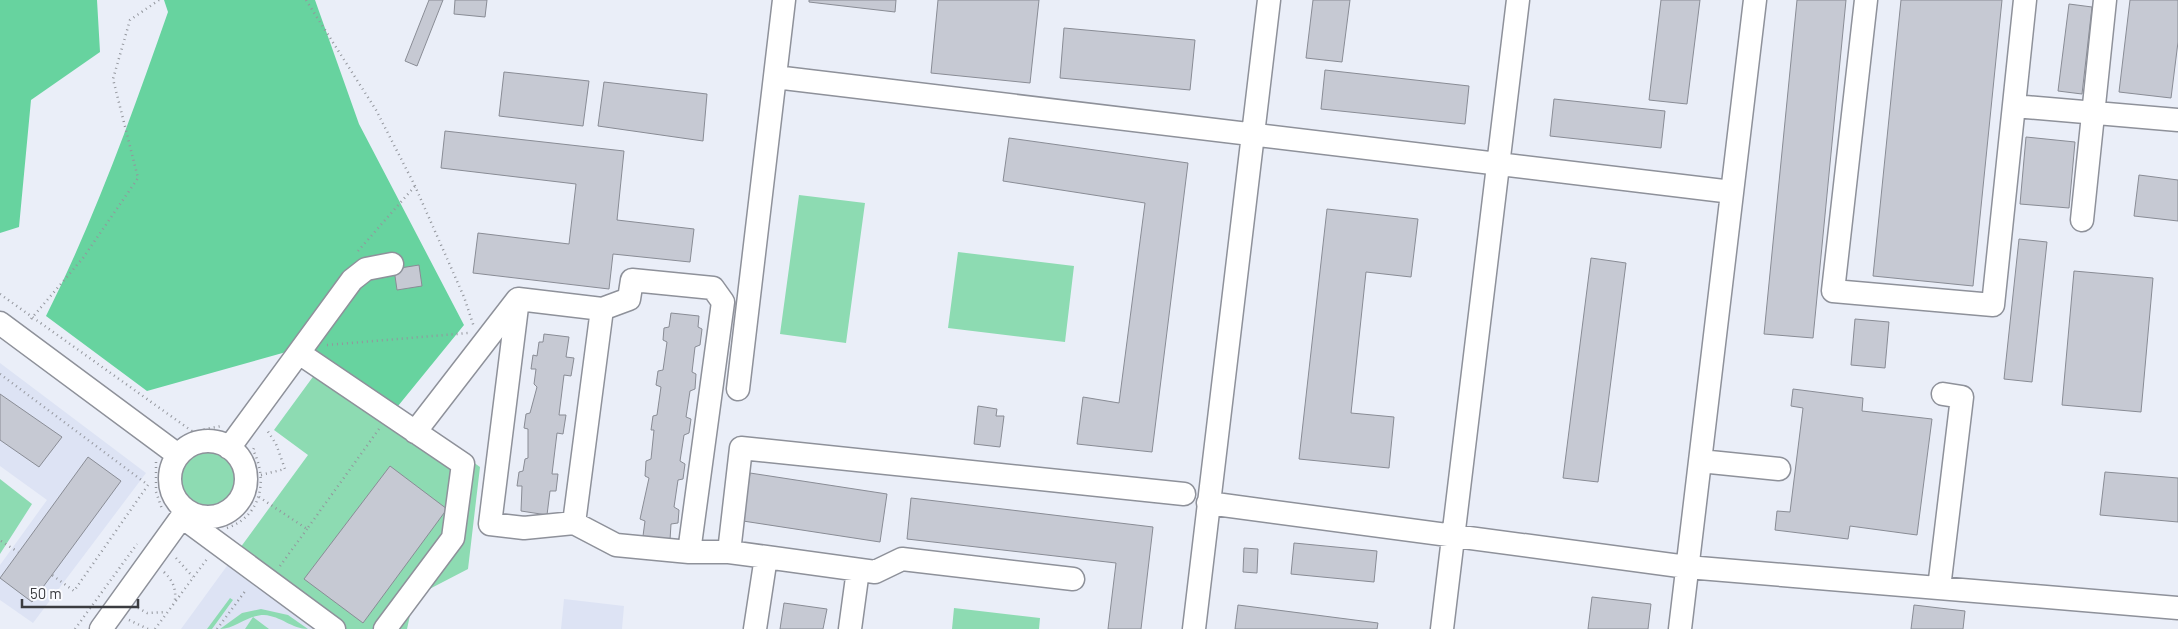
<svg xmlns="http://www.w3.org/2000/svg" width="2178" height="629" viewBox="0 0 2178 629" font-family="Barlow,sans-serif">
  <style>
    .built { fill: #dde3f4 }
    .green { fill: #8ddbb2 }
    .forest { fill: #67d39f }
    .building { fill: #c6c9d3; stroke: #898c95 }
    .lines { fill: none; stroke-linecap: round; stroke-linejoin: round }
    .minor-casing { stroke: #8e919a; stroke-width: 25 }
    .path { stroke: #93969d; stroke-width: 2.5; stroke-dasharray: 1 4; stroke-linecap: butt }
    .minor { stroke: #fff; stroke-width: 22 }
  </style>
  <rect width="100%" height="100%" fill="#eaeef8"/>
  <!-- built -->
  <path class="built" d="M0,363L146,473L33,623L0,600V565L47,500L0,466Z
    M232,559L322,629H181Z
    M564,599L624,606L622,629H561Z"/>
  <!-- green -->
  <path class="green" d="M799,195L865,203L846,343L780,334Z
    M958,252L1074,266L1065,342L948,328Z
    M315,374L426,429L480,467L468,569L414,597L407,629H322L232,559L308,455L274,430Z
    M179 480a28 28 0 1 1 56 0a28 28 0 1 1-56 0Z
    M0,479L32,504L0,554Z
    M230,598L233,600L212,629H207Z
    M954,608L1040,618L1039,629H952Z
    M261,609L288,615L308,629C292,629 281,616 264,615C247,615 235,629 220,629L242,613Z
    M253,617L269,629H245Z"/>
  <!-- forest -->
  <path class="forest" d="M0,0H97L100,52L31,100L19,227L0,233Z
    M164,0H315L359,124L464,325L398,406L304,347L147,391L46,316C95,218 132,115 168,12Z"/>
  <!-- building -->
  <path class="building" d="M429,0H443L417,66L405,61Z
    M455,0H487L485,17L454,14Z
    M809,0H896L895,12L809,2Z
    M938,0H1039L1030,83L931,73Z
    M1313,0H1350L1342,62L1306,58Z
    M1661,0H1700L1687,104L1649,100Z
    M1797,0H1846L1813,338L1764,334Z
    M1901,0H2002L1973,286L1873,276Z
    M2130,0H2178V42L2171,98L2119,92Z
    M2069,4L2092,7L2082,94L2058,91Z
    M1064,28L1195,40L1190,90L1060,78Z
    M1325,70L1469,86L1465,124L1321,109Z
    M504,72L589,81L583,126L499,116Z
    M604,82L707,94L703,141L598,126Z
    M1554,99L1665,111L1661,148L1550,136Z
    M445,131L624,151L617,220L694,229L690,262L613,254L609,289L473,273L478,233L569,244L576,184L441,168Z
    M2026,137L2075,142L2069,208L2020,204Z
    M1009,138L1188,163L1152,452L1077,444L1083,397L1119,403L1145,203L1003,181Z
    M2139,175L2178,180V221L2134,216Z
    M1327,209L1418,219L1411,277L1366,272L1351,413L1394,417L1389,468L1299,459Z
    M2019,239L2047,242L2032,382L2004,379Z
    M1591,258L1626,263L1598,482L1563,478Z
    M419,265L422,286L397,290L394,269Z
    M2074,271L2153,278L2141,412L2062,405Z
    M671,313L699,316L698,327L702,329L700,345L695,347L692,372L696,374L695,389L690,391L686,417L691,419L689,433L684,435L680,461L685,464L683,479L678,480L674,507L679,510L678,523L671,524L670,540L643,536L645,521L640,519L649,478L645,476L646,461L651,459L654,430H651L653,416L657,415L661,387L656,385L658,371L663,370L667,342L663,340L664,328L669,327Z
    M1855,319L1889,322L1885,368L1851,365Z
    M544,334L569,337L566,357L574,358L571,376L564,375L559,415H566L563,434L557,433L552,474H558L556,491H550L547,515L521,511L522,486H517L519,472L523,471L525,459L528,458V429L524,428L526,414L530,413L537,387L534,384L536,369H531L533,355L537,356L539,342H543Z
    M1793,389L1863,398L1862,411L1932,419L1917,535L1850,526L1848,539L1775,530L1777,511L1790,512L1803,408L1791,406Z
    M0,394L62,437L39,467L0,440Z
    M978,406L997,409L996,416H1004L1000,447L974,444Z
    M88,457L121,481L32,602L0,578Z
    M390,466L447,509L363,623L304,579Z
    M2105,472L2178,478V522L2100,515Z
    M750,473L887,494L880,542L743,521Z
    M911,498L1153,527L1141,629H1108L1116,563L907,539Z
    M1294,543L1377,551L1374,582L1291,574Z
    M1244,548L1258,549L1257,573L1243,572Z
    M1592,597L1651,604L1648,629H1588Z
    M784,603L827,609L823,629H780Z
    M1238,605L1378,623L1377,629H1235Z
    M1914,605L1965,611L1963,629H1911Z"/>
  <g class="lines">
    <!-- minor casing -->
    <g class="minor-casing">
      <path id="minor" d="M1866,0L1833,291L1993,305L2025,0
        M775,77L1732,192
        M2014,106L2178,120
        M2082,220L2105,0
        M0,323L178,455
        M299,353L463,464L453,538L385,629
        M738,389L784,0
        M415,432L517,300
        M170 479a38 38 0 1 1 76 0a38 38 0 1 1-76 0Z
        M229,448L352,280L366,269L392,264
        M1700,461L1779,469
        M1208,503L1687,567L2178,608
        M182,517L334,629
        M574,523L602,309
        M689,552L723,302L713,288L632,280L629,299L602,309L518,299L490,524L524,528L574,523L616,545L689,552H729
        M766,557L875,572L902,559L1073,579
        M1939,588L1962,397L1943,394
        M101,629L186,511
        M755,629L766,557L729,552L741,448L1184,494
        M850,629L858,570
        M1194,629L1269,0
        M1442,629L1518,0
        M1680,629L1755,0"/>
    </g>
    <!-- path -->
    <path class="path" d="M306,0L376,110L415,186L464,297L474,327
      M358,251L415,186
      M0,294L196,434L205,429L222,426
      M31,319L83,258L138,178L113,79L130,20L159,0
      M327,345L468,333
      M0,374L148,485L74,591L52,575
      M156,462V492L162,509
      M261,475L285,469L276,444L267,430
      M259,497L307,529L379,429
      M227,528C262,516 268,479 253,450L254,448
      M1,541L18,552
      M176,558L193,577
      M280,566L307,529
      M164,572C173,581 176,588 175,600
      M138,608L147,613L166,612
      M129,620L148,629
      M75,629L137,544
      M155,629L207,559
      M217,629L246,590"/>
    <!-- minor -->
    <use href="#minor" class="minor"/>
  </g>
  <!-- scale -->
  <path d="M22 599v8h116v-8" fill="none" stroke="#3b3c40" stroke-width="2.5"/>
  <text x="30" y="599" font-size="15" fill="#3b3c40" stroke="#fafbff" stroke-width="4" paint-order="stroke">50 m</text>
</svg>
